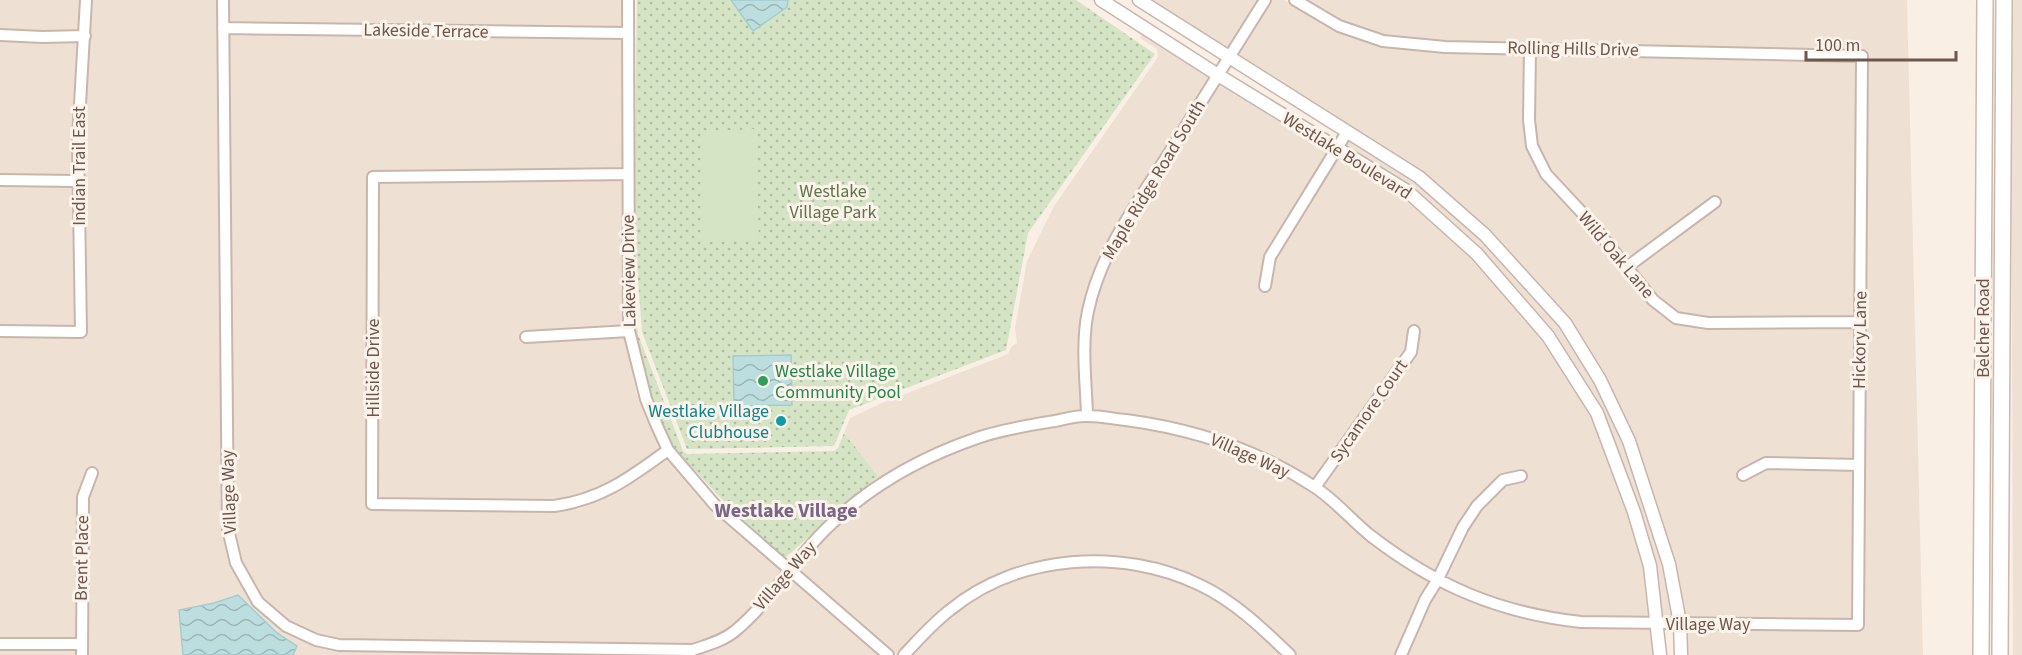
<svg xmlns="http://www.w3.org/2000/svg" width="2022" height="655" viewBox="0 0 2022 655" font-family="'Source Sans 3',sans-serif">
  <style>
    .residential { fill: #efe0d4 }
    .grass { fill: url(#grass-dots) }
    .garden { fill: #d5e4c5 }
    .water { fill: url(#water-waves); stroke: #a3cdd0; stroke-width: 1.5 }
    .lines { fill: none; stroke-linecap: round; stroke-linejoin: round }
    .minor-casing { stroke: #c8b6ac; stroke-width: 14 }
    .tertiary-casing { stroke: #c8b6ac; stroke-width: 15 }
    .secondary-casing { stroke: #cdb8ad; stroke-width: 18 }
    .minor { stroke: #fff; stroke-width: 10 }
    .tertiary { stroke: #fff; stroke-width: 12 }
    .secondary { stroke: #fff; stroke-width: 15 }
    .leisure-dot { fill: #2e9e5b; stroke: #fcf3ea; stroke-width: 2 }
    .culture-dot { fill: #0f9aa8; stroke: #fcf3ea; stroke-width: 2 }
    .labels { text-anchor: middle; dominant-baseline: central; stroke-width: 6; stroke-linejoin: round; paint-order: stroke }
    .street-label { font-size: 18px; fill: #6e564d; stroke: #fcf3ea }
    .park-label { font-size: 18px; fill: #5c784a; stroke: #fcf3ea }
    .leisure-label { font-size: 18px; fill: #27864d; stroke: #fcf3ea; text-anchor: start }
    .culture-label { font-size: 18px; fill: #0d838f; stroke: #fcf3ea; text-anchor: end }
    .neighbourhood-label { font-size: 20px; font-weight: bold; fill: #7a668a; stroke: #fcf3ea }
  </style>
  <defs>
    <pattern id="grass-dots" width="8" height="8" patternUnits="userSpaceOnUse" patternTransform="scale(1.5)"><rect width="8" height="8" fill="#d5e4c5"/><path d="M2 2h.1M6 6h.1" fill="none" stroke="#b1bca2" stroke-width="1.8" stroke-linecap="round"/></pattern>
    <pattern id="water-waves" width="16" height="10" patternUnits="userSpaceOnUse" patternTransform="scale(1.5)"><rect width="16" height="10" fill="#bcdedf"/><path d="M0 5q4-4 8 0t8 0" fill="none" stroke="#9db7b7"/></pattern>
  </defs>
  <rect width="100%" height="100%" fill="#f9efe4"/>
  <!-- residential -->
  <path class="residential" d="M0,0H81L80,30L42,32L0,29Z
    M91,0H218L223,530L232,566L255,606L284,632L315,646L338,651L582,655H293L296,645L277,633L238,595L214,603L179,610L183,655H87L88,498L98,470L89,466L78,497L76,638H0V337L86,338L82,181L84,95L90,41Z
    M228,0H623V27L228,22Z
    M1150,0H1259L1228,50Z
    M1271,0H1284L1337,31L1382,47L1445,52L1525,54L1524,120L1542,177L1583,222L1649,304L1673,322L1708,329L1855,327L1854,459L1766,457L1737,472L1741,482L1767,469L1854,471L1853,619L1684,617L1634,438L1604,376L1570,320L1489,231L1237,55Z
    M1306,0H1907L1923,655H1686V629L1863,630L1867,50L1445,41L1384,36L1341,21Z
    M2011,0H2022V655H2013Z
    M1142,33L1210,77L1133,198L1107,244L1094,273L1083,311L1080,351L1081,410L1012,422L978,432L937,448L903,465L858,495L878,476L844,433L850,418L882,403L1008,354L1012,346L1017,343L1015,328L1027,261L1054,206L1158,57L1157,49L1140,38Z
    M229,34L623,39V169L373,171L368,177L367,503L373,509L554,512L579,509L603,499L667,457L712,510L782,570L755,603L730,628L710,638L692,644L339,639L318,635L288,621L262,598L241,561L233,528Z
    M0,41L42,43L79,42L74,95L72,175L0,174Z
    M1535,54L1857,62L1856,316L1708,317L1678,312L1656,296L1635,268L1722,203L1716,194L1628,259L1590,214L1550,170L1537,144L1534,119Z
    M1219,83L1329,151L1266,254L1260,291L1270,292L1275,260L1338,156L1404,196L1474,258L1544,340L1592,416L1629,514L1645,567L1651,618L1582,616L1552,613L1495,598L1469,589L1445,577L1467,530L1481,510L1506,486L1527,481L1525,470L1500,476L1474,501L1458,524L1436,572L1404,554L1371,528L1322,486L1415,355L1420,326L1410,324L1406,349L1314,479L1250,446L1216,433L1181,423L1092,410L1090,351L1093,313L1103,278L1116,250L1142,205Z
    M1348,140L1416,182L1482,239L1561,327L1595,383L1625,443L1664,565L1674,617L1662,618L1602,411L1552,333L1481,250L1344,147Z
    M623,180L624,325L521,332V343L625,337L636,392L661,448L619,477L599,489L576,497L554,500L378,498V183Z
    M0,186L72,187L76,327L0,325Z
    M1087,421L1179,434L1213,444L1246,457L1312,492L1365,537L1398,563L1430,581L1420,597L1405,628L1396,655H1298L1229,595L1203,580L1165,565L1135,558L1081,556L1042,561L1001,573L984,581L947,605L897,655L797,569L831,532L856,510L907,475L941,459L982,443L1013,433Z
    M1081,567L1133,569L1162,576L1198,590L1223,605L1282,655H912L953,614L989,592L1005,584L1044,572Z
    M790,578L880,655H696L714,649L737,637L762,611Z
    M1439,587L1465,600L1492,610L1550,624L1581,628L1653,630L1655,655H1407L1429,603Z
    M0,650H77L76,655H0Z"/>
  <!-- grass -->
  <path class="grass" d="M637,0H1076L1155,54L1028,233L1006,350L849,410L834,446L687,449L642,332L634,226Z
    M634,280L638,334L683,451L687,454L834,451L838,448L844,433L878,476L785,558L745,524L672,446L651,396L634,330Z"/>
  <!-- garden -->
  <path class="garden" d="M755,129L759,240L702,242L701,132Z"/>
  <!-- water -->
  <path class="water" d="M731,0H788L787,7L753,31Z
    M791,355L792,405L734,406L733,356Z
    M238,595L277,633L297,646L293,655H183L179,610L214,603Z"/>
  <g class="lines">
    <!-- minor casing -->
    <g class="minor-casing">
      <path id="minor" d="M223,0L228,529L236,563L258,602L286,626L316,640L339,645L693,650C707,645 723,641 735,631C770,602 794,560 827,528C869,486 924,456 980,437C1004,429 1030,425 1055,421C1065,419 1075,416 1085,416C1098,415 1113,419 1126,420C1193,429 1256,449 1313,486C1334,499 1351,520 1371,536C1436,586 1499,613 1581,622L1858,625L1862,56L1445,47L1383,41L1339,26L1295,0
        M628,0L629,331L646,399L657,426L668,450L715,505L888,655
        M223,28L628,33
        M0,35L42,37L85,36
        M1530,49L1529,120L1532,146L1546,174L1587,218L1653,300L1676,318L1708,323L1861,322
        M628,174L373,177L372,504L554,506C601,500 631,477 668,450
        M0,180L77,181
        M1627,267L1715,202
        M1265,286L1270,257L1347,132
        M0,331L81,332L78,139L86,0
        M526,337L629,331
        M1087,415C1086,381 1081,345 1088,311C1100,254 1135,206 1166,158C1199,105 1232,53 1265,0
        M1743,475L1766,463L1859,465
        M1315,487L1411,352L1414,331
        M0,644H82
        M82,655L83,497L92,473
        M904,655C918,640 933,623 950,610C1018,554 1122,547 1200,585C1234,601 1263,629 1290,655
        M1401,655L1425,600L1438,579L1463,527L1477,506L1503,480L1521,476"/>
    </g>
    <!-- tertiary casing -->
    <g class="tertiary-casing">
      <path id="tertiary" d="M1101,0L1218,75L1407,191L1477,254L1548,336L1597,413L1634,512L1650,566L1660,655
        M1139,0L1419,177L1485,235L1565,323L1600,380L1629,441L1669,564L1680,623L1681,655"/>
    </g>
    <!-- secondary casing -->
    <g class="secondary-casing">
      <path id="secondary" d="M1981,655L1985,0
        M2000,655L2004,0"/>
    </g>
    <!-- minor -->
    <use href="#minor" class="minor"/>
    <!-- tertiary -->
    <use href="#tertiary" class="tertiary"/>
    <!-- secondary -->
    <use href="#secondary" class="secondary"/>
  </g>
  <!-- markers -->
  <circle class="leisure-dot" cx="763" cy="381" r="6"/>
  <circle class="culture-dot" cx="781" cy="421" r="6"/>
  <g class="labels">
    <!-- street labels -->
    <g class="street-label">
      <text transform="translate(426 31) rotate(1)">Lakeside Terrace</text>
      <text transform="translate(1573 49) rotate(1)">Rolling Hills Drive</text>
      <text transform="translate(1347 156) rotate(32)">Westlake Boulevard</text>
      <text transform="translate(79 166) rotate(-90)">Indian Trail East</text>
      <text transform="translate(1154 180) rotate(-59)">Maple Ridge Road South</text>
      <text transform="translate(1616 255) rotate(50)">Wild Oak Lane</text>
      <text transform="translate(629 271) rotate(-91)">Lakeview Drive</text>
      <text transform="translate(1983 328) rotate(-90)">Belcher Road</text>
      <text transform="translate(1860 340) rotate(-89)">Hickory Lane</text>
      <text transform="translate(373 368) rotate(-90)">Hillside Drive</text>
      <text transform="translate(1369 411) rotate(-55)">Sycamore Court</text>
      <text transform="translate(1250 456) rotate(24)">Village Way</text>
      <text transform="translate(229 492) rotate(-92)">Village Way</text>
      <text transform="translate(82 558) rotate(-89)">Brent Place</text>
      <text transform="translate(785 576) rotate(-49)">Village Way</text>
      <text x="1708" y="624">Village Way</text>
    </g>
    <!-- park labels -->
    <g class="park-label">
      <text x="833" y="191">Westlake<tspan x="833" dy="21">Village Park</tspan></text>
    </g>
    <!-- leisure labels -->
    <g class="leisure-label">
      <text x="775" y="371">Westlake Village<tspan x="775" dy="21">Community Pool</tspan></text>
    </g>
    <!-- culture labels -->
    <g class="culture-label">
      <text x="769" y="411">Westlake Village<tspan x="769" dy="21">Clubhouse</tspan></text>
    </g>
    <!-- neighbourhood labels -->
    <g class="neighbourhood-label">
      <text x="786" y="511">Westlake Village</text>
    </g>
  </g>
  <!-- scale -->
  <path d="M1806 51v9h150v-9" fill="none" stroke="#6e564d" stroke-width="3"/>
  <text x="1815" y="51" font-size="18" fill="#6e564d" stroke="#fcf3ea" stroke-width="4.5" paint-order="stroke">100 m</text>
</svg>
